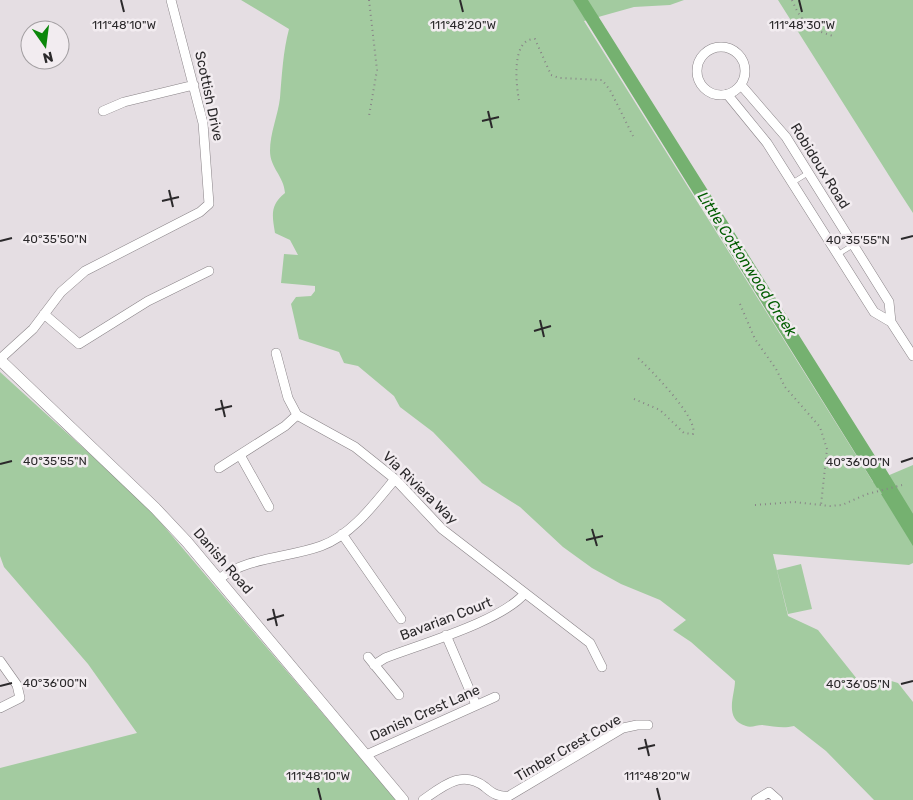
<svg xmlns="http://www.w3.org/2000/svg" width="913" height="800" viewBox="0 0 913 800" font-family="Rubik,sans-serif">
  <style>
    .green { fill: #a3cba0 }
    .water { fill: #75b170 }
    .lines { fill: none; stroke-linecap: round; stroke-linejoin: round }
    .river { stroke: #75b170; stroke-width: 16 }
    .lane-casing { stroke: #898387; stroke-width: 5.5 }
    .street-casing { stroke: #898387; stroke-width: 10 }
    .secondary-casing { stroke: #898387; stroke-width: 12 }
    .path { stroke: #888487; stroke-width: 2; stroke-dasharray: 1 4; stroke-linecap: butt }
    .lane { stroke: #fff; stroke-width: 4.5 }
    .street { stroke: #fff; stroke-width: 9 }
    .secondary { stroke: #fff; stroke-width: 11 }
    .ticks { fill: none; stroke: #2b292b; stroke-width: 2 }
    .labels { text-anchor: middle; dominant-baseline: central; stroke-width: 5; stroke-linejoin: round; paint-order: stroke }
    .street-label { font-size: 14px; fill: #2b292b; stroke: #f2ecf0 }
    .water-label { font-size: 15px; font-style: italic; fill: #005c00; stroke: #f2ecf0 }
    .ticks-label { font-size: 12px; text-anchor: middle; fill: #2b292b; stroke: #f2ecf0; stroke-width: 5; stroke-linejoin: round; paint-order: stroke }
  </style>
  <rect width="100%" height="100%" fill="#e5dee3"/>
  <!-- green -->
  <path class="green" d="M241,0H684L670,5L634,7L584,21L873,482L913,465V563L909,565L773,554L788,616L818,630L865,689L877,681L888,680L898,683L913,702V800H874L826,751L794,726C782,729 774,726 762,725C757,725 751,728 746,726C723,719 735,695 735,681L691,642L673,630L686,620L660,600L621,584L592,568L563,547L520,507L482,483L433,432L400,407L394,396L358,366L344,363L339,352L299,339L291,304L296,297L311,296L315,291V286L281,283L284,254L298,255L290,240L275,233C272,215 270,205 285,193C284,176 270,168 270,151C270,133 278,115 280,98C282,74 283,52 289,29Z
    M778,0H913V213L900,193Z
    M0,372L146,505L396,800H0V768L137,733L88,664L4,567L0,556Z
    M801,564L812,609L788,614L777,570Z"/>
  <!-- water -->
  <path class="water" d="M573,0H588L892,483L877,488Z
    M896,489L913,518V546L881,494Z"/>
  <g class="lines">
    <!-- river -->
    <path class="river" d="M875,467L913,529"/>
    <!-- lane casing -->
    <g class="lane-casing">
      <path id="lane" d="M792,183L808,173
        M837,255L853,245"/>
    </g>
    <!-- street casing -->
    <g class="street-casing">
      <path id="street" d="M697 71a24 24 0 1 1 48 0a24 24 0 1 1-48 0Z
        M741,85L786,137L889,302L891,322
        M727,94L767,143L874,312L891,322L913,356
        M103,111L124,102L194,85
        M44,314L79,344L148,301L209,271
        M276,353L288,398L297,415L355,447L395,479L442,529L590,643L602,667
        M0,359L33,329L61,292L85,271L200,212L209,204L203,123L171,0
        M240,455L269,507
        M219,468L285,426L297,415
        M342,534L401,619
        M219,579C247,557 288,558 321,546C352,535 375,503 395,479
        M446,635L476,705
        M368,657L399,695
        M0,661L17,685L20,698L0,708
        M374,665L385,658C421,644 502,621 525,593
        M366,755L495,697
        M423,800C443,786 462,769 485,787C493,794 499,797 509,796L623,728L637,725H648
        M756,800L769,792L778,800"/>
    </g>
    <!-- secondary casing -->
    <g class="secondary-casing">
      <path id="secondary" d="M0,360L155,508L187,542L403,800"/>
    </g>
    <!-- path -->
    <path class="path" d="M369,0L377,70L369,116
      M792,0C802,24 810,29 833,36
      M519,100C516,85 511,38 535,39L551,75L559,78L602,80L610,90L633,136
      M740,304L755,339L776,369L785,387L820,427L827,449L821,505
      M634,399L660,410L684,433L693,434C699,418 649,368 637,357
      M755,505L794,502L830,506L842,505L867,494L902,485"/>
    <!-- lane -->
    <use href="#lane" class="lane"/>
    <!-- street -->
    <use href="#street" class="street"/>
    <!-- secondary -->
    <use href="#secondary" class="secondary"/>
  </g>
  <!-- ticks -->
  <path class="ticks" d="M121,0L124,12M460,0L463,12M799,0L802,12M488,111L492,128M482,121L499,117M169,190L173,207M162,201L179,197M901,239L913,236M0,241L12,238M540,320L544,337M534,331L551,326M221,400L225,417M215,410L232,406M901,462L913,458M0,464L12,461M592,529L597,546M586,540L603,536M273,609L277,626M267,620L284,615M901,684L913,681M0,686L12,683M645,739L649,756M638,749L655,745M318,788L321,800M657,788L660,800"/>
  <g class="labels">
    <!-- street labels -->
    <g class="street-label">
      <text transform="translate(209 96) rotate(78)">Scottish Drive</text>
      <text transform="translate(820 166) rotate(58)">Robidoux Road</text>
      <text transform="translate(420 488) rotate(44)">Via Riviera Way</text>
      <text transform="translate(223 561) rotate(49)">Danish Road</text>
      <text transform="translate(446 619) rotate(-21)">Bavarian Court</text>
      <text transform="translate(425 713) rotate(-24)">Danish Crest Lane</text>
      <text transform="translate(568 748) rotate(-30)">Timber Crest Cove</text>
    </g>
    <!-- water labels -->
    <g class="water-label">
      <text transform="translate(747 264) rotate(57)">Little Cottonwood Creek</text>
    </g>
  </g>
  <g class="ticks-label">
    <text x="124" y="29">111°48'10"W</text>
    <text x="463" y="29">111°48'20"W</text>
    <text x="802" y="29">111°48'30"W</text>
    <text x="55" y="243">40°35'50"N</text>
    <text x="858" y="244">40°35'55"N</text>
    <text x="55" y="465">40°35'55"N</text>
    <text x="858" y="466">40°36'00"N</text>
    <text x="55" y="687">40°36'00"N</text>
    <text x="858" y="688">40°36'05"N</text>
    <text x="318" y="780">111°48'10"W</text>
    <text x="657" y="780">111°48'20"W</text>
  </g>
  <!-- north arrow -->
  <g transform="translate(45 45) rotate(166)"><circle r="24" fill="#f2ecf0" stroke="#a29ea1"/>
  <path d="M0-4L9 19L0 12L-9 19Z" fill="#0b870a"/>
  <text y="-8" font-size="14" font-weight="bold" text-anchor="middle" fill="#2b292b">N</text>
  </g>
</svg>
